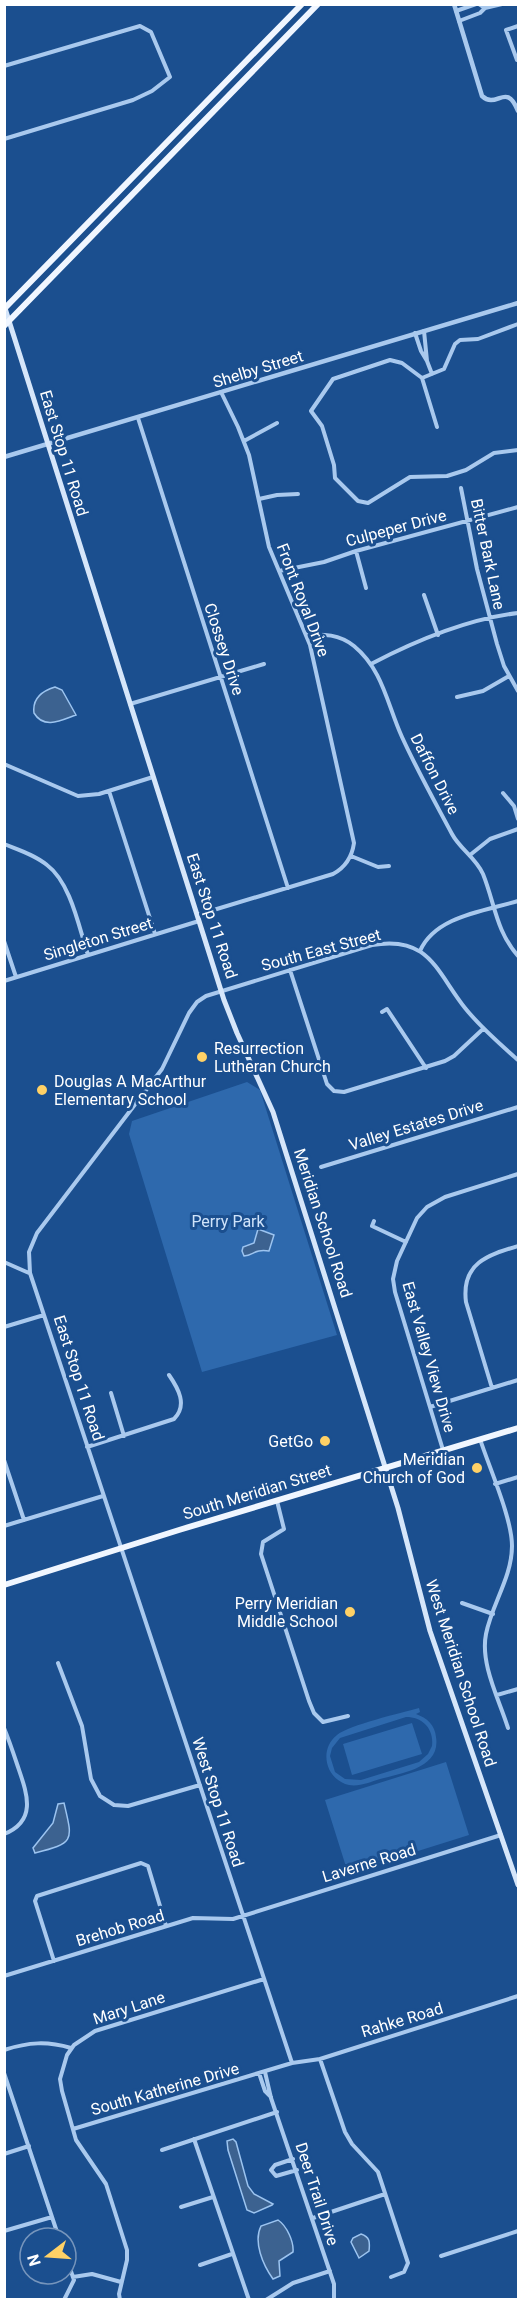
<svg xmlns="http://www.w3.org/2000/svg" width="523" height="2304" viewBox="0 0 523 2304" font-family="Roboto,sans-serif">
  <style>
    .green { fill: #2e69ad; fill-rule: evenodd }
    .water { fill: #3c6290; stroke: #9cc4f0; stroke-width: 1.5 }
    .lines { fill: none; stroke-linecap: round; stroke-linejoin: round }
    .minor { stroke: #a9c9ee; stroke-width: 4 }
    .tertiary { stroke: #a9c9ee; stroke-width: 4.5 }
    .secondary { stroke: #d6e6fa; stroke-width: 5 }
    .primary { stroke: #f0f6ff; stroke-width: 6 }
    .poi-dot { fill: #ffd166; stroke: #1b4f8f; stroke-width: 2 }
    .labels { text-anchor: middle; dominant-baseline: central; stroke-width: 6; stroke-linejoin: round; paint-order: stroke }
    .street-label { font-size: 16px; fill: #fff; stroke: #1b4f8f }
    .poi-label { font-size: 16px; fill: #fff; stroke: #1b4f8f; text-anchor: end }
    .park-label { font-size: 16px; fill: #cfe3fa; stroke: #1b4f8f }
  </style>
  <rect width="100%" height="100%" fill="#1b4f8f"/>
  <!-- green -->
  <path class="green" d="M247,1082L260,1090L337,1335L202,1372L129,1134L132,1121Z
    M419,1708L420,1712L416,1714C427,1718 435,1725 436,1737C441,1768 402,1773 380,1779C370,1782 359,1787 349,1785C326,1780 318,1750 337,1735C349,1725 401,1713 419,1708ZM406,1717C423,1717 434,1729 432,1746L428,1754L419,1762L361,1780L345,1779L335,1772L330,1756L332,1748L340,1738Z
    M412,1723L422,1754L352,1775L343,1744Z
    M446,1762L469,1835L348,1873L325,1800Z"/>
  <!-- water -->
  <path class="water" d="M55,687L62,690L76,715C62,720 44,730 34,713C32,698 42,691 55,687Z
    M258,1229L274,1235L269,1251C254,1249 254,1255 244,1256L242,1251L243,1247L254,1243Z
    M64,1803C73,1841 75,1843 35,1853L33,1848L53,1823L58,1804Z
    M233,2139L236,2142L248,2186L254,2194L273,2204L272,2205L254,2213L247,2210L228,2150L227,2141Z
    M278,2220C287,2226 294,2242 293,2252L279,2261L280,2276L273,2279C263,2265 253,2242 261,2226Z
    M361,2234C370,2237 370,2242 369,2251L359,2258L351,2242L353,2238Z"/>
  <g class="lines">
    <!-- minor -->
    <path class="minor" d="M479,4L485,8
      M456,11L476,4
      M459,21L480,13L485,8L502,4
      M518,26L506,30L517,60L518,59
      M4,66L140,26L151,32L170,77L152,91L133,100L4,139
      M415,333L421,351L427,361L424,331
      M427,361L432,374
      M422,378L402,363L390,360L333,379L311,411L322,426L334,465L335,478L358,501L368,503L410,477L447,476L466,470L494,453L518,450
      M422,378L444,369L455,344L460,340L478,339L518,324
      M422,378L437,427
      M138,418L288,888
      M244,441L277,423
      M461,488L477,569L497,644L504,666L518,691
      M259,499L277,495L298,494
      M356,551L366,588
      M279,571L324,562L356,551L518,507
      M424,595L438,635
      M306,635C324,634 339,634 354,646C383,670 387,704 402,737C417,770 435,802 452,834C460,849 476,858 483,874C495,904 496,931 518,956
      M371,664C417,640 467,619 518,613
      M457,697L483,691L509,676
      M130,704L264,664
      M4,764L78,796L99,794L153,777
      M109,791L155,934
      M503,793L514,806L518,819
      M4,844C19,850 35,855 47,865C71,883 79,928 88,955
      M470,855L490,839L518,829
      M351,856L378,867L389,866
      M197,915L333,874C346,867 352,857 354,843L310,645L269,547L249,455L238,427L221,392
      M4,941L16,977
      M420,951C435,916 485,911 518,901
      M290,970L327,1084L334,1091L344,1092L445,1061L454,1056L483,1029
      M4,981L199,921
      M382,1012L387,1009L426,1068
      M321,1167L518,1107
      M374,1221L372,1226L406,1242
      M4,1262L29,1273
      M4,1327L44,1315
      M492,1388L466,1302C461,1263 488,1255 518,1246
      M111,1393L124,1436
      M430,1407L518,1380
      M480,1439C489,1467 512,1518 512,1546C512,1577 492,1604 486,1634C480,1664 499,1699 508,1728
      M87,1447L174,1419C188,1405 178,1388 169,1375
      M443,1450L395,1292L393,1279L397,1261L417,1218L427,1207L445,1197L518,1174
      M4,1460L24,1520
      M495,1484L518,1477
      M277,1501L284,1529L263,1542L261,1554L309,1701L314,1713L323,1722L348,1716
      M4,1526L103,1496
      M462,1603L493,1614
      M58,1663L82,1726L91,1779L100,1796L114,1805L128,1806L200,1785
      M497,1695L518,1689
      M4,1728C9,1740 13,1752 17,1764C26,1791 39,1820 4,1834
      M54,1961L35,1901L37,1896L141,1863L148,1866L166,1926
      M4,1976L193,1918L233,1919L501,1835
      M4,2050C29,2042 47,2041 71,2048
      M320,2059L345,2132L352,2144L378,2172L408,2263L404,2272L391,2277
      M292,2063L30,1273L29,1252L37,1233L162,1069L189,1013L197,1002L206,996L372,945C429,935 436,971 465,1008C481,1028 499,1043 518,1060
      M265,2072L271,2098L334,2284V2300
      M4,2073L59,2238
      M259,2073L265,2091L271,2097
      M73,2129L292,2063L320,2059L518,1996
      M194,2139L249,2300
      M162,2150L277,2112
      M4,2154L29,2146
      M293,2159L275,2165L271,2170L276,2176L297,2170
      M181,2207L213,2197
      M313,2218L385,2194
      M4,2231L52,2217
      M441,2256L518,2231
      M200,2265L232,2254
      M73,2277L92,2274L121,2282
      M64,2300L74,2280L66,2257
      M120,2300L119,2294L127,2260V2250L106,2184L76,2140L62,2091L60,2079L67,2055L74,2045L95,2031L264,1979
      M266,2300L293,2283L330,2271"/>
    <!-- tertiary -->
    <path class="tertiary" d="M454,4L482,96C497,110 506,81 518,111
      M4,457L518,303"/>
    <!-- secondary -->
    <path class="secondary" d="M4,305L224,1000L237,1033L273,1112L398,1508L430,1631L518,1885"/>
    <!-- primary -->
    <path class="primary" d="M4,309L302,4
      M4,326L318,4
      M4,1585L179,1530L518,1428"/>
  </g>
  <!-- markers -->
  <g class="poi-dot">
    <circle cx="202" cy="1057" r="6"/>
    <circle cx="42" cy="1090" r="6"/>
    <circle cx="325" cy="1441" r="6"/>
    <circle cx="477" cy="1468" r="6"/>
    <circle cx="350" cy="1612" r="6"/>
  </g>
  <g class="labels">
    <!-- street labels -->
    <g class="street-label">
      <text transform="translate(258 369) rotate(-17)">Shelby Street</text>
      <text transform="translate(64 453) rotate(73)">East Stop 11 Road</text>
      <text transform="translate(396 528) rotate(-15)">Culpeper Drive</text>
      <text transform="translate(488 554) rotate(78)">Bitter Bark Lane</text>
      <text transform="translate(303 600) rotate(69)">Front Royal Drive</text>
      <text transform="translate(224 649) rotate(72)">Clossey Drive</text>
      <text transform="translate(435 774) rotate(63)">Daffon Drive</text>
      <text transform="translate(212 916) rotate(72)">East Stop 11 Road</text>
      <text transform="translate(98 939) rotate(-17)">Singleton Street</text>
      <text transform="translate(321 950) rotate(-15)">South East Street</text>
      <text transform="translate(416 1125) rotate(-17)">Valley Estates Drive</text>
      <text transform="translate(323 1223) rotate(72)">Meridian School Road</text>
      <text transform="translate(429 1357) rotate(74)">East Valley View Drive</text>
      <text transform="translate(79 1378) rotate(72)">East Stop 11 Road</text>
      <text transform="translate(257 1492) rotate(-17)">South Meridian Street</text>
      <text transform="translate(461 1673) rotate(72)">West Meridian School Road</text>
      <text transform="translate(218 1802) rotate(72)">West Stop 11 Road</text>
      <text transform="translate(369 1863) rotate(-17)">Laverne Road</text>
      <text transform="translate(120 1928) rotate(-17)">Brehob Road</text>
      <text transform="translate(129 2008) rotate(-18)">Mary Lane</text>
      <text transform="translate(402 2020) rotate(-17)">Rahke Road</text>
      <text transform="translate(165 2089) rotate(-16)">South Katherine Drive</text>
      <text transform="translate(317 2194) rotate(72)">Deer Trail Drive</text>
    </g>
    <!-- poi labels -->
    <g class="poi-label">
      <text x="214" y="1048" text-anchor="start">Resurrection<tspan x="214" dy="18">Lutheran Church</tspan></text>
      <text x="54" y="1081" text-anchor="start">Douglas A MacArthur<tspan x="54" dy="18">Elementary School</tspan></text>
      <text x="313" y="1441">GetGo</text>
      <text x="465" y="1459">Meridian<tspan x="465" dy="18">Church of God</tspan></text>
      <text x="338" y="1603">Perry Meridian<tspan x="338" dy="18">Middle School</tspan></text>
    </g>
    <!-- park labels -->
    <g class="park-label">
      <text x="228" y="1221">Perry Park</text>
    </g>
  </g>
  <!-- border -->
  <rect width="523" height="2304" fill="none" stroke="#ffffff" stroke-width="12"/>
  <!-- north arrow -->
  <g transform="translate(48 2256) rotate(253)"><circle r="28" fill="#1b4f8f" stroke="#7695bc" stroke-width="1.5"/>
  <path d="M0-4.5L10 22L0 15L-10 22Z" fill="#ffd166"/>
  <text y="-9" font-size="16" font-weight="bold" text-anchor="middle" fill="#ffffff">N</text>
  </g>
</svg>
